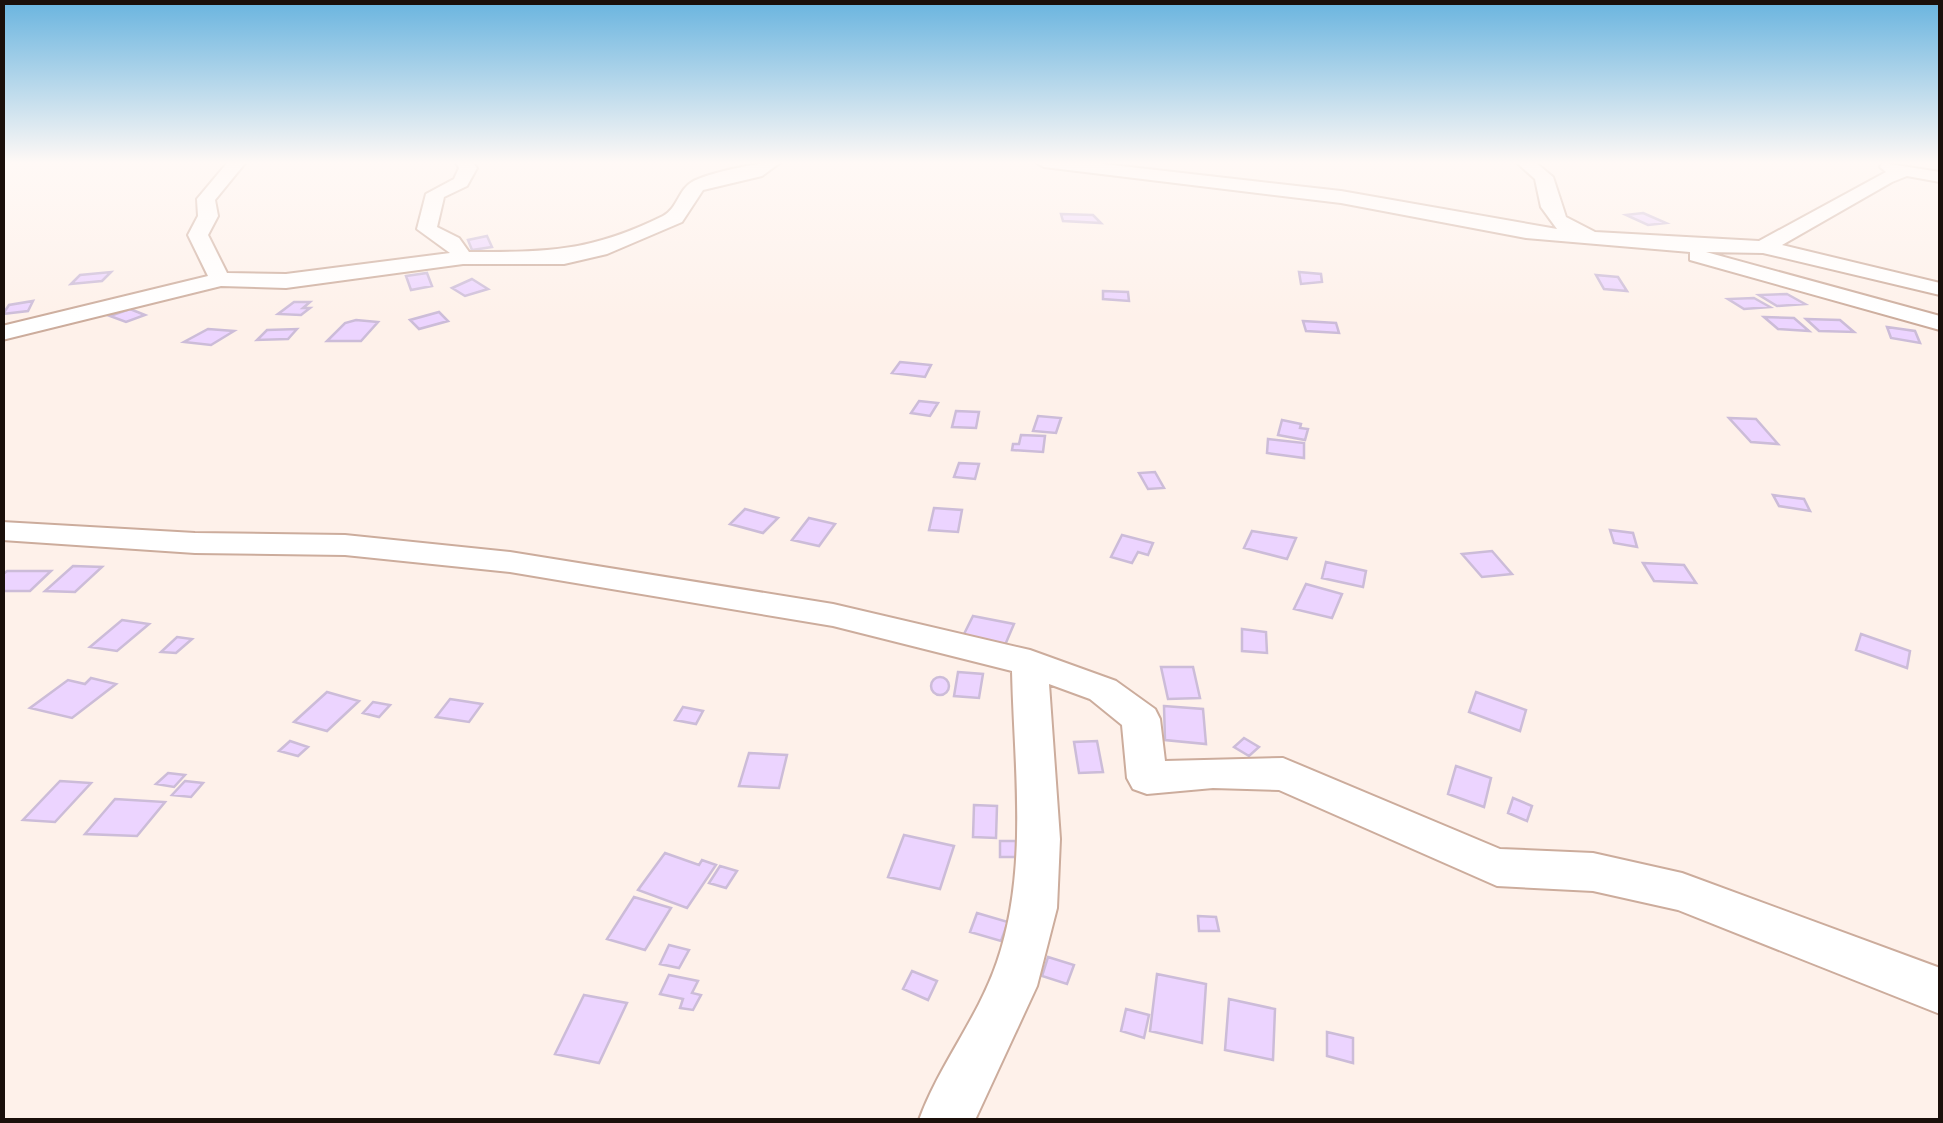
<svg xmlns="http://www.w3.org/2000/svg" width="1943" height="1123" viewBox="0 0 1943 1123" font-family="Roboto,sans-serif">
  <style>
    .building { fill: #ecd4ff; stroke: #ccbcd8; stroke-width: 2.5 }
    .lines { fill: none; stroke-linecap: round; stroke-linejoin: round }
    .minor-casing { stroke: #ccac9c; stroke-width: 4 }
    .minor { fill: #fff; fill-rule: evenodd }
  </style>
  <rect width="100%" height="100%" fill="#fef1ea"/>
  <!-- building -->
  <path class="building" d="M1643,213L1666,223L1648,225L1626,215Z
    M1061,214L1093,215L1101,223L1063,221Z
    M487,236L492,247L472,250L468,240Z
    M111,272L102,281L71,284L80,275Z
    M1299,272L1321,274L1322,282L1301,284Z
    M427,273L432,286L411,290L406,276Z
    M1596,275L1618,277L1627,291L1604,289Z
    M472,279L488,289L465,296L452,288Z
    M1103,291L1128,292L1129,301L1103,299Z
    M1787,294L1805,304L1777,306L1759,295Z
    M1754,298L1770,307L1744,309L1728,299Z
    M33,301L28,311L3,314L9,305Z
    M294,302H310L303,308H310L301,315L278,314Z
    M130,309L145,315L126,322L110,316Z
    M439,312L448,321L419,329L410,320Z
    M1764,317L1794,318L1809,331L1778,329Z
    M1806,319L1840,320L1854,332L1819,331Z
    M356,320L378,322L361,341H327L345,323Z
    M1303,321L1336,323L1339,333L1306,331Z
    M1887,327L1915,331L1920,343L1891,338Z
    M208,329L234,331L211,345L184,342Z
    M297,329L288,339L257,340L267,330Z
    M900,362L931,365L925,377L892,373Z
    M919,401L938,403L930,416L911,413Z
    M956,411L979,412L976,428L952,427Z
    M1038,416L1061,418L1056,433L1033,431Z
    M1729,418L1756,419L1778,444L1751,442Z
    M1282,420L1301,424L1300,428L1308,429L1305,440L1278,435Z
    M1021,435L1045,436L1043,452L1012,450L1013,444H1019Z
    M1268,439L1304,443V458L1267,453Z
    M959,463L979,464L975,479L954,477Z
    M1155,472L1164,488L1148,489L1139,473Z
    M1773,495L1804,499L1810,511L1779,506Z
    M934,508L962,510L958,532L929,530Z
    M745,509L778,518L763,533L730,524Z
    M809,518L835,524L819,546L792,540Z
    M1610,530L1633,533L1637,547L1614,543Z
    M1252,531L1296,538L1287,559L1244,548Z
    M1122,535L1153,543L1148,555L1138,552L1132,563L1111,557Z
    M1492,551L1512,574L1482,577L1462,554Z
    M1326,562L1366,571L1363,587L1322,578Z
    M1643,563L1684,565L1696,583L1654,581Z
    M73,566L102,567L75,592L45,591Z
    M7,571H51L30,591H2V575Z
    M1306,584L1342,594L1332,618L1294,609Z
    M973,616L1014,624L1005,645L963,636Z
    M122,620L149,624L117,651L90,647Z
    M1242,629L1266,632L1267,653L1242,651Z
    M1861,634L1910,651L1907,668L1856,650Z
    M177,637L192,639L176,653L161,652Z
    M1161,667H1193L1200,698L1168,699Z
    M958,672L983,674L979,698L954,696Z
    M931 686a9 9 0 1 1 18 0a9 9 0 1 1-18 0Z
    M91,678L116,684L72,718L30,708L68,680L85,684Z
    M327,692L359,701L327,731L294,722Z
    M1476,692L1526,710L1520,731L1469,712Z
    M450,699L482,704L469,722L436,717Z
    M373,702L390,705L379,717L363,713Z
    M1164,706L1203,709L1206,744L1165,740Z
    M683,707L703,711L696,724L675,720Z
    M1244,738L1259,747L1249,756L1234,747Z
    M290,741L308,747L298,756L279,751Z
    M1097,741L1103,772L1079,773L1074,742Z
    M749,753L787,755L779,788L739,786Z
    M1456,766L1491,778L1484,807L1448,794Z
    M168,773L185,775L174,787L156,784Z
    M60,781L91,783L55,822L23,820Z
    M185,781L203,783L191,797L172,795Z
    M1513,798L1532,806L1527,821L1508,813Z
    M115,799L165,802L137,836L85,834Z
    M974,805L997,806L996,838L973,837Z
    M904,835L954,846L940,889L888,877Z
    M1000,841H1016V857H1000Z
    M665,853L699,865L702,860L716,865L687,908L638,890Z
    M720,866L737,871L726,888L709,883Z
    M634,897L671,908L645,950L607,939Z
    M977,913L1008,922L1001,941L970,932Z
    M1198,916L1216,917L1219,931H1199Z
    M669,945L689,950L679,968L660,964Z
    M1048,957L1074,965L1067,984L1042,976Z
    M912,971L937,981L928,1000L903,989Z
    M1157,974L1206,984L1202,1043L1150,1031Z
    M669,975L698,981L692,993L701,995L693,1010L680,1008L683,999L660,994Z
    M584,995L627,1003L599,1063L555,1054Z
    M1229,999L1275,1009L1273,1060L1225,1050Z
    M1126,1009L1149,1015L1144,1038L1121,1031Z
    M1327,1032L1353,1038V1063L1327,1056Z"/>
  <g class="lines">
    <!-- minor casing -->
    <g class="minor-casing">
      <path id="minor" d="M228,162H246L215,200L218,216L208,235L227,273L286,274L450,253L417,229L426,194L454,179L459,168L456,162H472L477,168L467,186L444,197L437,227L459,238L469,252C548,252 590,252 663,216C677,209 679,189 692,182C706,173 765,161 781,162L762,176L703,190L682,222L607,254L564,264H463L286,288L221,286L2,340V326L208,276L188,235L198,216L197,199Z
        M1035,162H1086L1341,191L1557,229L1541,207L1535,179L1516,162H1535L1553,177L1566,217L1595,232L1759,241L1886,172L1880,167L1883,163L1940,172V182L1907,176L1892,182L1782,245L1940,283V295L1763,253L1706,252L1940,316V330L1690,260V252L1526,238L1341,203L1044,167Z
        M2,522L195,533L345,535L510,552L833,604L1030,650L1116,681L1155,709L1160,719L1165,761L1283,758L1500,849L1593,853L1682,873L1940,968V1014L1678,910L1593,891L1497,886L1279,790L1213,788L1147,794L1133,789L1127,778L1122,725L1090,699L1049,684L1060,839L1057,908L1037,986L975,1120H919C939,1065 978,1018 997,962C1029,869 1014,767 1012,671L833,626L510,572L345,555L195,553L2,540Z"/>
    </g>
    <!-- minor -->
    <use href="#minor" class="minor"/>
  </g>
  <!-- sky -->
  <linearGradient id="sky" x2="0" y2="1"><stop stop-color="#69b4df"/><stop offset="0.51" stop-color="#fff9f6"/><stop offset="1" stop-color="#fff9f6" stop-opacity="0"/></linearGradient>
  <rect width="1943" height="319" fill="url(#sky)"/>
  <!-- border -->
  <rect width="1943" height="1123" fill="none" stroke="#1a0f0a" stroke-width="10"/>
</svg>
